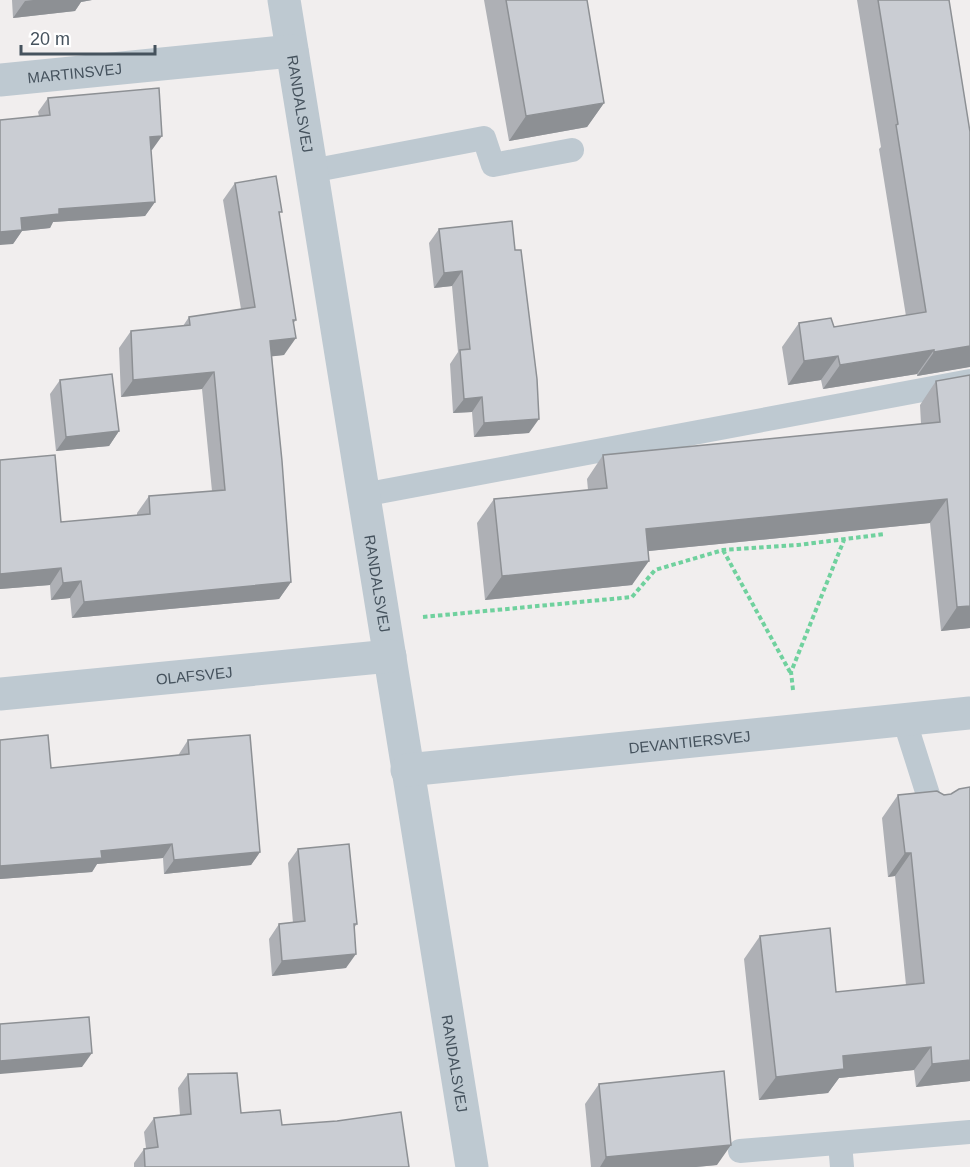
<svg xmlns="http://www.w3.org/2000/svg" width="970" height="1167" viewBox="0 0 970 1167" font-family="Helvetica,sans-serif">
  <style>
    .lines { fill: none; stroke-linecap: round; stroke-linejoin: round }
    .path { stroke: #70d19e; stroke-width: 4; stroke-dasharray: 4.5 3; stroke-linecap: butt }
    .service { stroke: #bec9d1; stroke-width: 24 }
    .minor { stroke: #bec9d1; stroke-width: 33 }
    .wall { fill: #aeb0b5 }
    .shaded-wall { fill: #8d9094 }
    .building { fill: #cacdd3; stroke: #8d9094; stroke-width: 1.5 }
    .labels { text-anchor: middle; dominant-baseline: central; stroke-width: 4.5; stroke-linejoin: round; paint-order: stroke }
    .street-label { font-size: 15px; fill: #45525d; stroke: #fff }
  </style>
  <rect width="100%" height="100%" fill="#f1eeee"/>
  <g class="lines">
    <!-- path -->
    <path class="path" d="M723,550L790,672
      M423,617L632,597L655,570L723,550L798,545L885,534
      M793,690L791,672L844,540"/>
    <!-- service -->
    <path class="service" d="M311,171L484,138L493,165L572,150
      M363,495L970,381
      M904,719L931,804
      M840,1143L842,1167
      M740,1151L970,1132"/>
    <!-- minor -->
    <g class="minor">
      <path id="s1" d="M284,0L472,1167"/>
      <path id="s2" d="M0,80L292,51"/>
      <path id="s3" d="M0,694L390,656"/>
      <path id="s4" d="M407,770L970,713"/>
    </g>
  </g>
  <!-- wall -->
  <path class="wall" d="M12,0H92L81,2L75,11L13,18Z
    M484,0H587L604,103L587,127L509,141Z
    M857,0H949L968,367L917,376V374L823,389L821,380L788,385L782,347L799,323L834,327L906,316L879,149L881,147Z
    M48,98L152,150H151L155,202L145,216L53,222L50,228L22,231L13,244L39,116L38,112Z
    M235,183L279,215L296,320L293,324L284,355L272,356L291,582L279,599L72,618L70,598L51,600L50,585L0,589V460L61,522L137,515V513L149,496L212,491L202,389L121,397L119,348L131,331L183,326L189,317L241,309L223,200Z
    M512,221L529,433L474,437L472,412L453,413L450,364L458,352L452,286L434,288L429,243L439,229Z
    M970,375V628L941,631L930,523L648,551L632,585L485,600L477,523L494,499L588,490L587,479L603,455L921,424L920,405L936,381Z
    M60,380L119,431L109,446L56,451L50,394Z
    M0,740L51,768L179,756V754L188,740L260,852L251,865L164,874L163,858L97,864L92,872L0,879Z
    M970,787V1081L916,1087L914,1070L839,1078L828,1093L759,1100L744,959L760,936L836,992L906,985L895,876L888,877L882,818L898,795L951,794Z
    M298,849L357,924L354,928L346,968L272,976L269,939L279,924L293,923L288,863Z
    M188,1074L241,1113L282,1125L409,1167H134V1163L144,1149L146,1148L144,1132L154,1118L180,1115L178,1088Z
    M599,1084L717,1165L696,1167H591L585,1104Z"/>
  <!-- shaded-wall -->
  <path class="shaded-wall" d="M33,0H92L81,2L75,11L13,18L25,1Z
    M604,103L587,127L509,141L526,116Z
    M162,136L152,150L140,151L150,137Z
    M155,202L145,216L53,222L50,228L22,231L13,244L0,245V232L21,218L59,209Z
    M462,271L452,286L434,288L444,273Z
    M296,338L284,355L258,358L270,341Z
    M970,346V367L917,376L934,352Z
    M934,350L917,374L823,389L840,365Z
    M838,356L821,380L788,385L804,361Z
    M214,372L202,389L121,397L133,380Z
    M482,397L472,412L453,413L464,399Z
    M539,419L529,433L474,437L484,423Z
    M119,431L109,446L56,451L66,437Z
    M947,499L930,523L629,553L646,529Z
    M649,561L632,585L485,600L502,576Z
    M61,568L50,585L0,589V574Z
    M81,581L70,598L51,600L63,583Z
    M291,582L279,599L72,618L84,602Z
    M970,606V628L941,631L957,607Z
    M172,844L163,858L97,864L92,872L0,879V866L101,851Z
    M260,852L251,865L164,874L174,860Z
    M905,853H911L895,876L888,877Z
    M356,954L346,968L272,976L282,961Z
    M931,1047L914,1070L839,1078L828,1093L759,1100L776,1077L843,1056Z
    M92,1053L82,1067L0,1074V1061Z
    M970,1060V1081L916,1087L932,1064Z
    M731,1145L717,1165L696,1167H600L606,1157Z"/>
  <!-- building -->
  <path class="building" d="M506,0H587L604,103L526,116Z
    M878,0H949L970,132V346L934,352V350L840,365L838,356L804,361L799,323L831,318L834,327L926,312L896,125L898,124Z
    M159,88L162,136L150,137L155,202L59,209V214L21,218L22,230L0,232V120L50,115L48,98Z
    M276,176L282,212H279L296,320H293L296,338L270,341L282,461L291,582L84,602L81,581L63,583L61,568L0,574V460L55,455L61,522L150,514L149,496L225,490L214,372L133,380L131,331L190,325L189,317L255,307L235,183Z
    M512,221L515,250H521L537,379L539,419L484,423L482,397L464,399L460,350L470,349L462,271L444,273L439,229Z
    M112,374L119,431L66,437L60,380Z
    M970,375V606L957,607L947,499L646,529L649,561L502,576L494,499L607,488L603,455L940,422L936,381Z
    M48,735L51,768L189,754L188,740L250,735L260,852L174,860L172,844L101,851L102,858L0,866V740Z
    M970,787V1060L932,1064L931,1047L843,1056L844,1069L776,1077L760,936L830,928L836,992L924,983L911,853H905L898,795L937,791L944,795L951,794L959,789Z
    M349,844L357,924H354L356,954L282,961L279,924L305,921L298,849Z
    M89,1017L92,1053L0,1061V1024Z
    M724,1071L731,1145L606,1157L599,1084Z
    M237,1073L241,1113L280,1110L282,1125L337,1121L401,1112L409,1167H145L144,1149L158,1147L154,1118L191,1114L188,1074Z"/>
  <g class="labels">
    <!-- street labels -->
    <g class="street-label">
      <text stroke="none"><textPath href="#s2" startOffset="75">MARTINSVEJ</textPath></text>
      <text stroke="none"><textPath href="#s1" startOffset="105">RANDALSVEJ</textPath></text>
      <text stroke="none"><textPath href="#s1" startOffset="591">RANDALSVEJ</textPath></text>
      <text stroke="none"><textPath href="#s3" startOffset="195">OLAFSVEJ</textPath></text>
      <text stroke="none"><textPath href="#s4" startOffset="284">DEVANTIERSVEJ</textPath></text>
      <text stroke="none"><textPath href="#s1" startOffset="1077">RANDALSVEJ</textPath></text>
    </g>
  </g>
  <!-- scale -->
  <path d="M21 45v9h134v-9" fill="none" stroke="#45525d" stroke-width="3"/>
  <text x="30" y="45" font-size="18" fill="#45525d" stroke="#ffffff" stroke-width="4.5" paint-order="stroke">20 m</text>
</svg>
